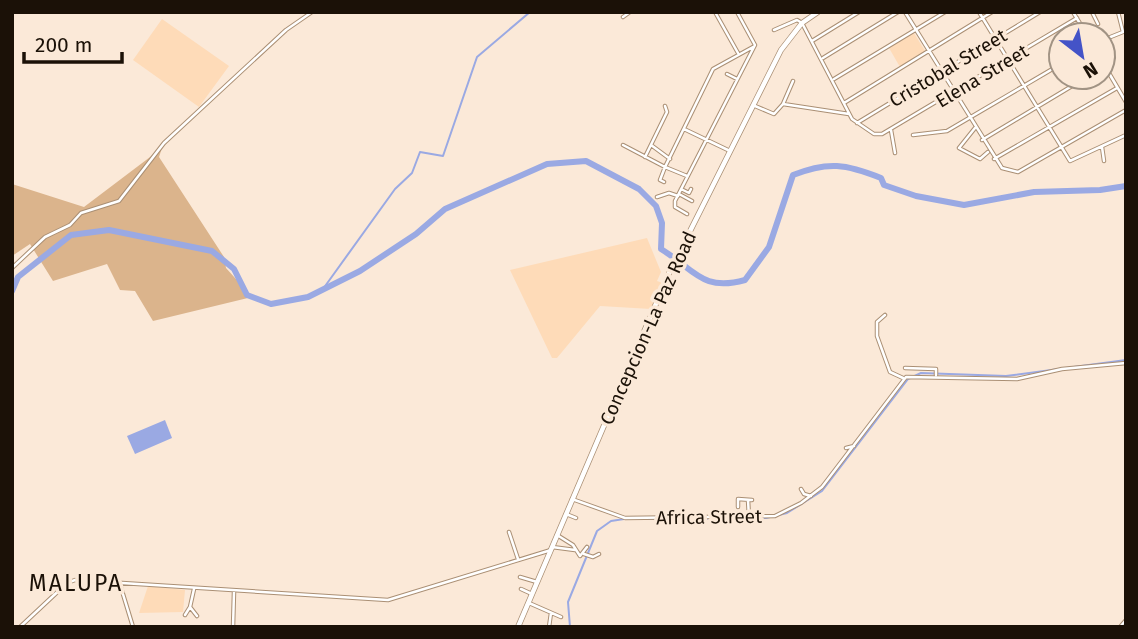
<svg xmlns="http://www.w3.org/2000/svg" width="1138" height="639" viewBox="0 0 1138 639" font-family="'Fira Sans',sans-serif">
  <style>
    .built { fill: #fedbb8 }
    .green { fill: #dbb48c }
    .water { fill: #9aa9e3 }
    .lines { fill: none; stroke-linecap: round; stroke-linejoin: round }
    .stream { stroke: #9aa9e3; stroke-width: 2 }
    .river { stroke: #9aa9e3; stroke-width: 6 }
    .street-casing { stroke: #aa8f74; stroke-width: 4.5 }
    .secondary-casing { stroke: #aa8f74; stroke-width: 6 }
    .street { stroke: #fff; stroke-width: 2.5 }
    .secondary { stroke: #fff; stroke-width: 4.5 }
    .labels { text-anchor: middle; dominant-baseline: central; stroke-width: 7; stroke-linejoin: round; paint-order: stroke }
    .street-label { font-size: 19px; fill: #1b1107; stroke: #fbe9d8 }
    .quarter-label { font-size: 23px; letter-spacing: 2px; fill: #1b1107; stroke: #fbe9d8 }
  </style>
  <rect width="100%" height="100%" fill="#fbe9d8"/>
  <!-- built -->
  <path class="built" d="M162,19L229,66L199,107L133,60Z
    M914,33L925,51L900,67L889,48Z
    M647,238L661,272L657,281L663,283L651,309L600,306L557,358H552L510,270Z
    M148,586L185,590L183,612L139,613Z"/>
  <!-- green -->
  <path class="green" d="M162,148L159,157L224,257L226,268L252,297L153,321L135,291L120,290L107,264L53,281L30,244L12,256V184L84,207Z"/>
  <!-- water -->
  <path class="water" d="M165,420L172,438L135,454L127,436Z"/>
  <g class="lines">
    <!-- stream -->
    <path class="stream" d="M323,289L395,189L412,173L420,152L443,156L477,57L530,12
      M643,519L766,518L787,513L822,491L908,379L921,373L1006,376L1126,360
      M570,627L568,602L597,531L611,521L624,519
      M1122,627L1126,623"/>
    <!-- river -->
    <path class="river" d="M12,291L18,277L71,235L109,230L212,251L234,269L247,295L271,304L308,297L360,271L416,234L445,209L547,164L586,161L639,189L656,206L662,223L661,249C695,270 702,292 745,280L769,247L793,175C828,161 846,164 881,178L884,185L916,196L964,205L1034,192L1100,190L1126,186"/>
    <!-- street casing -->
    <g class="street-casing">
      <path id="street" d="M715,12L738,53
        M905,12L1002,168L1018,172L1126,110
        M979,12L1070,161L1126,135
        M1073,12L1087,35
        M1092,12L1098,24
        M623,17L630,12
        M774,30L797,20L802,23L852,119L874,134H882L1077,18
        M1103,40L1123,32L1118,12
        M812,41L859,12
        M823,58L898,12
        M1103,63L1126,102
        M727,74L737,79
        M834,79L945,12
        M844,103L992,12
        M783,104L793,81
        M755,106L774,114L783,104L849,114
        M857,123L1040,12
        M975,128L959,148L980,159L988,152
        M684,129L730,151
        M891,130L895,153
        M913,135L947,131L1061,64
        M982,140L1087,77
        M623,145L665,167L713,69L753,47
        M651,145L670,159
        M1102,147L1104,161
        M645,157L667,112L665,106
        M994,159L1117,88
        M664,182L660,180L665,167L687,176
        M681,189L689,193L691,189
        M679,194L692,201
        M657,197L669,193L678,196
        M687,214L675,207V201L755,45L737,12
        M12,268L45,237L70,225L81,213L119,201L164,143L286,30L312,12
        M885,315L877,322V336L890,372L903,378
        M905,368L936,369V375
        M846,448L854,446
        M801,489L804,494L811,496
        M572,499L625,518L775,516L801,503L822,487L906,377L1017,379L1062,369L1126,363
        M748,500L749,517
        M738,507V499L752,500
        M566,514L576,518
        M509,532L518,559
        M557,535L573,545L580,556L587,547
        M552,547L575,550
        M584,554L593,557L599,554
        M520,577L537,582
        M119,581L133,627
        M521,589L532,594
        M529,603L561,617
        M190,607L197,616
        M185,615L190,607L194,589
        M20,627L67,583L75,580L388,600L551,550
        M233,627L234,592
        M549,627L551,613
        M1120,627L1126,620"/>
    </g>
    <!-- secondary casing -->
    <g class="secondary-casing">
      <path id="secondary" d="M518,627L670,271L781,50L802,23L818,12"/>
    </g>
    <!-- street -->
    <use href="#street" class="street"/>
    <!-- secondary -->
    <use href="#secondary" class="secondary"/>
  </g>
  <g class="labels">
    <!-- street labels -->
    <g class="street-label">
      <text transform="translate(948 68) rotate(-31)">Cristobal Street</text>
      <text transform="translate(982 76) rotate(-31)">Elena Street</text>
      <text transform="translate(648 328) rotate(-66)">Concepcion-La Paz Road</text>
      <text transform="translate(709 517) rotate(-1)">Africa Street</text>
    </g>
    <!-- quarter labels -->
    <g class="quarter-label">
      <text x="76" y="583">MALUPA</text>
    </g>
  </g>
  <!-- border -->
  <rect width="1138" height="639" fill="none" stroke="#1b1107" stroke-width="28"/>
  <!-- north arrow -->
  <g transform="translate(1082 56) rotate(149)"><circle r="33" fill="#fbe9d8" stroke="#a19384" stroke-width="2"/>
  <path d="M0-5L12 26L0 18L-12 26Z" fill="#4453c7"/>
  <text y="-10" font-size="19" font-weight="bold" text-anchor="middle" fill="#1b1107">N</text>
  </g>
  <!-- scale -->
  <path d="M24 52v10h98v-10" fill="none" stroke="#1b1107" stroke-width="3.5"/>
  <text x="35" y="52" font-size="21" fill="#1b1107" stroke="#fbe9d8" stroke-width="5" paint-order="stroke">200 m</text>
</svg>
